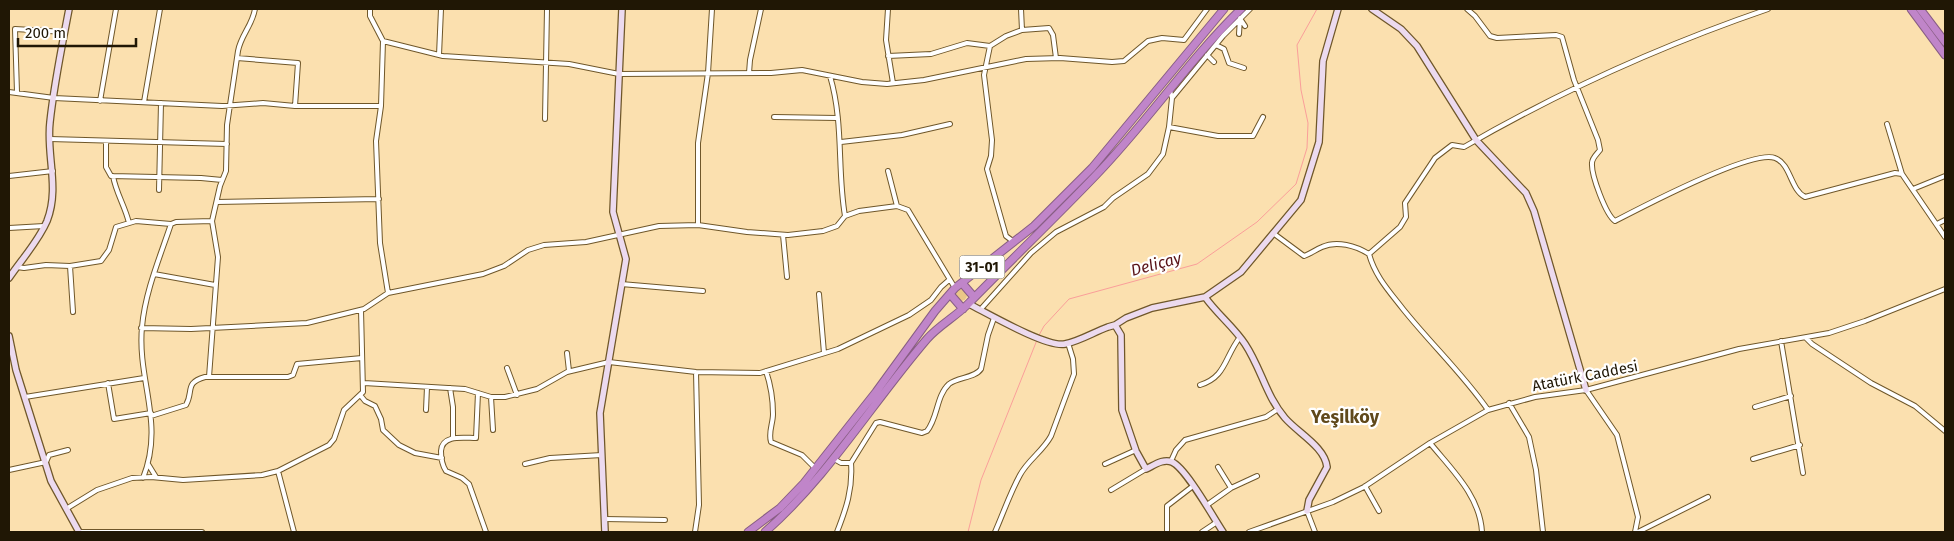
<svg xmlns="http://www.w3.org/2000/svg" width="1954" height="541" viewBox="0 0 1954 541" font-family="'Fira Sans',sans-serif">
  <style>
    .green { fill: #eac787 }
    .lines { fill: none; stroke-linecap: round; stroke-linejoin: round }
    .stream { stroke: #fa9e9a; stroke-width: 1 }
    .street-casing { stroke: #6f572a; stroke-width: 6 }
    .secondary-casing { stroke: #6f572a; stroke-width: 8 }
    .highway-casing { stroke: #885e84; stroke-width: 9 }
    .street { stroke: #fff; stroke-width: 4 }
    .secondary { stroke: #ecdaef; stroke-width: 5.5 }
    .highway { stroke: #c085c9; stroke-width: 7 }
    .labels { text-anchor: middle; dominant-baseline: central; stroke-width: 4.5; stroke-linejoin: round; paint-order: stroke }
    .shield { fill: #fff; stroke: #635d50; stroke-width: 1 }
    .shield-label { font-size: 14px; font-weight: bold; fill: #201705 }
    .street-label { font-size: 15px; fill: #201705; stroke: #fff }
    .water-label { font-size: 16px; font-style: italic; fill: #5a1418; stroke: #fff }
    .quarter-label { font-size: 18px; font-weight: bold; fill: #60491b; stroke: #fff }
  </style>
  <rect width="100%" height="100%" fill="#fbe0af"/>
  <!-- green -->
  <path class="green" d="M955 295a6 6 0 1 1 12 0a6 6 0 1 1-12 0Z"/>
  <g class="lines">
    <!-- stream -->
    <path class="stream" d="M1038,337L1044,326L1069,299L1197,264L1257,222L1296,184L1307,148L1308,123L1301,90L1297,45L1317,9
      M968,532L981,480L1037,340"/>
    <!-- street casing -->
    <g class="street-casing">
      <path id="street" d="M370,9V16L383,41L443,56L569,64L619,74L771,73L802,70L862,82L887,84L924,80L1026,59L1060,58L1112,62L1124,61L1148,41L1162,38L1184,40L1207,9
        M888,9L886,40L893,83
        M1467,9L1475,16L1490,36L1497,38L1556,35L1562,37L1574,80L1598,140L1600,150C1597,154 1592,158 1592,163C1591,175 1606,215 1615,221C1640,208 1753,149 1775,158C1791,164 1790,189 1805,197L1895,173L1902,174L1945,237
        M1241,20L1245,26
        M1022,30L1049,28L1053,35L1056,58
        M1239,34L1240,18
        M383,41L381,106L376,141L380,243L388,293
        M1216,45L1224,49L1229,63L1244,68
        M439,55L441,9
        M1207,55L1214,62
        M888,56L931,54L967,43L990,46
        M237,58L298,63L295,106
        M749,73L750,60L761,9
        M830,76C844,123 837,170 845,216
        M9,92L54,98L222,106L263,103L295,106H381
        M17,92L15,29L65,32
        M1172,98L1223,36L1250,9
        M100,101L116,9
        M144,102L160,9
        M774,117L837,118
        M545,119L547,9
        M1887,124L1902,174
        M1169,127L1218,136H1253L1263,117
        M50,139L227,144
        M106,141V167L111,176L201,178L222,180
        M841,142L902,135L950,124
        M888,171L897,206
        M9,176L53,171
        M113,176C116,193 125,206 129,223
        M1913,189L1945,176
        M159,190L161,103
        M217,202L379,199
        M1937,224L1945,220
        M698,225V143L708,73L712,9
        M9,228L44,226
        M1273,233L1304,256C1310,254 1315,250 1322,247C1337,240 1356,246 1369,254C1375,276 1389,291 1403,309C1431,344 1463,374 1488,410
        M783,235L787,277
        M1014,242L1006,236L987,169L991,156L992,140L984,75L990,46L1006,36L1022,30L1021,9
        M1369,254L1400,227L1406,217L1405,203L1435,158L1452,145L1464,147C1559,92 1663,45 1768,9
        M70,266L73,312
        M17,267L24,268L46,265L70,266L101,261L109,250L116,227L136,221L171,224L176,222L212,221
        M154,274L215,285
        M621,284L703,291
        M819,294L824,353
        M980,310L1031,253L1056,232L1104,207L1113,198L1148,174L1163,154L1169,127L1172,98L1170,91
        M141,328L191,329L307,323L364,309L388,293L483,274L504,266L528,250L544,245L586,242L659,226L698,225L747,232L788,235L823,231L837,226L845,216L859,211L897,206L908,210L955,288
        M1806,338L1812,344L1871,383L1915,406L1945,431
        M1781,341L1803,473
        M567,353L569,371
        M507,368L517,395
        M766,371C771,386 773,399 773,414C773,424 768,432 771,442L802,455L815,468
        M209,377L218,257L212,221L220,186L226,171L227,125L238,51C241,35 252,26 255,9
        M108,383L114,419L151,413
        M364,383L465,389L491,397H505L537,389L567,372L609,362L696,372L760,373L838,349L909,315L931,300L941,287L949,280
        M1200,385C1226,377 1224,358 1240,337
        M450,388L453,407V438
        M1586,390L1617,435L1638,517L1635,532
        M478,393L476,438C464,438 442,434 441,451C441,458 442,465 446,471L462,478L469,484L486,532
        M361,396L365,401L375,406L381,419L383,430L399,445L415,453L442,458
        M25,397L144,378
        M491,397L493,430
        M1509,403L1529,437L1536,470L1543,532
        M1755,407L1791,396
        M426,410L427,387
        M151,416L186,405C194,391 184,383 205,377H288L293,375L297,364L362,358
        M1430,443C1452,470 1480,496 1482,532
        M834,459L841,463H851C853,489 846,509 837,532
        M1753,459L1800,445
        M1171,461L1176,450L1185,440L1266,417L1278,409
        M851,463L876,423L880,422L922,433L927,431C938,418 936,396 949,384C958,377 975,378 981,369L988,335L994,318
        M148,464L156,477
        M525,464L550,458L602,455
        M1105,464L1136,450
        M1218,467L1231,488
        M9,470L46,462L49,455L68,450
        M278,471L294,532
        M143,478C165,423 137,381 142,327C145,292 160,257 171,224
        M1365,486L1379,511
        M1111,490L1146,469
        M1207,505L1231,488L1257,476
        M66,509L97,490L132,478L151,477L183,480L262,475L278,471L329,445L334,439L344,410L363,392L361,310
        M1307,511L1315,532
        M604,519L665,520
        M79,532H202
        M695,532L699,505L696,372
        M995,532C1003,514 1010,493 1020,475C1028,460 1043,451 1051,436L1074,374L1073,359L1068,343
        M1167,532V506L1193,486
        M1202,532L1217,522
        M1249,532L1333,502L1364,487L1430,443L1488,410L1535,397L1586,390L1739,349L1829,333L1865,321L1945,289
        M1638,532L1708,497"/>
    </g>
    <!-- secondary casing -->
    <g class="secondary-casing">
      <path id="secondary" d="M1372,9L1401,29L1417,46L1476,140L1526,193L1534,211L1586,390
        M9,278C21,260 38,242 47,221C60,188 46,155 50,122C54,84 62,46 69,9
        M1205,297C1217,314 1234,327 1245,344C1261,368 1266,396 1285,418C1298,433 1325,447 1327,467L1309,500L1307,511
        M969,304C987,313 1047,348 1065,344C1080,341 1094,332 1108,327L1115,325L1121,335L1122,410L1136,451L1146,469C1153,466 1163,458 1172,462C1186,468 1213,517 1223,532
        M1115,325L1126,318L1152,308L1205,297L1241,272L1301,200L1319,142L1323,61L1338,9
        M9,336L16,370L51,481L79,532
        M605,532L600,413L626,259L613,212L622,9"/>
    </g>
    <!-- highway casing -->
    <g class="highway-casing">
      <path id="highway" d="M1911,9L1945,55
        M1920,9L1945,42
        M962,283L974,297
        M950,294L963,309
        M748,532L780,508L804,483L876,392L935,311L955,288L1034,226L1092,168L1224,9
        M765,532C828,477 872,403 927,339C939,325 957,316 970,302C1012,259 1056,217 1097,174C1148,121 1189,60 1241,9"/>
    </g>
    <!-- street -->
    <use href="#street" class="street"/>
    <!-- secondary -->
    <use href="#secondary" class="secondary"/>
    <!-- highway -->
    <use href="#highway" class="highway"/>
  </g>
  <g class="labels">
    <!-- shield labels -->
    <rect class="shield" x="959.5" y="255.5" width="45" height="23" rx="4"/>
    <g class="shield-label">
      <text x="982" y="267">31-01</text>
    </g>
    <!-- street labels -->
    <g class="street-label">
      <text transform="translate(1585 376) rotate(-11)">Atatürk Caddesi</text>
    </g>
    <!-- water labels -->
    <g class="water-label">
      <text transform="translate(1156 264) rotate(-15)">Deliçay</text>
    </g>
    <!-- quarter labels -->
    <g class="quarter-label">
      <text x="1345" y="417">Yeşilköy</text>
    </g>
  </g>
  <!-- border -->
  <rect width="1954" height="541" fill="none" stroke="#201705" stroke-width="20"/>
  <!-- scale -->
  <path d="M18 38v8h118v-8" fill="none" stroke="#201705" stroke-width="2.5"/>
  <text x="25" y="38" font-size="15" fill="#201705" stroke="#ffffff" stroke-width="4" paint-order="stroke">200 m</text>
</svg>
